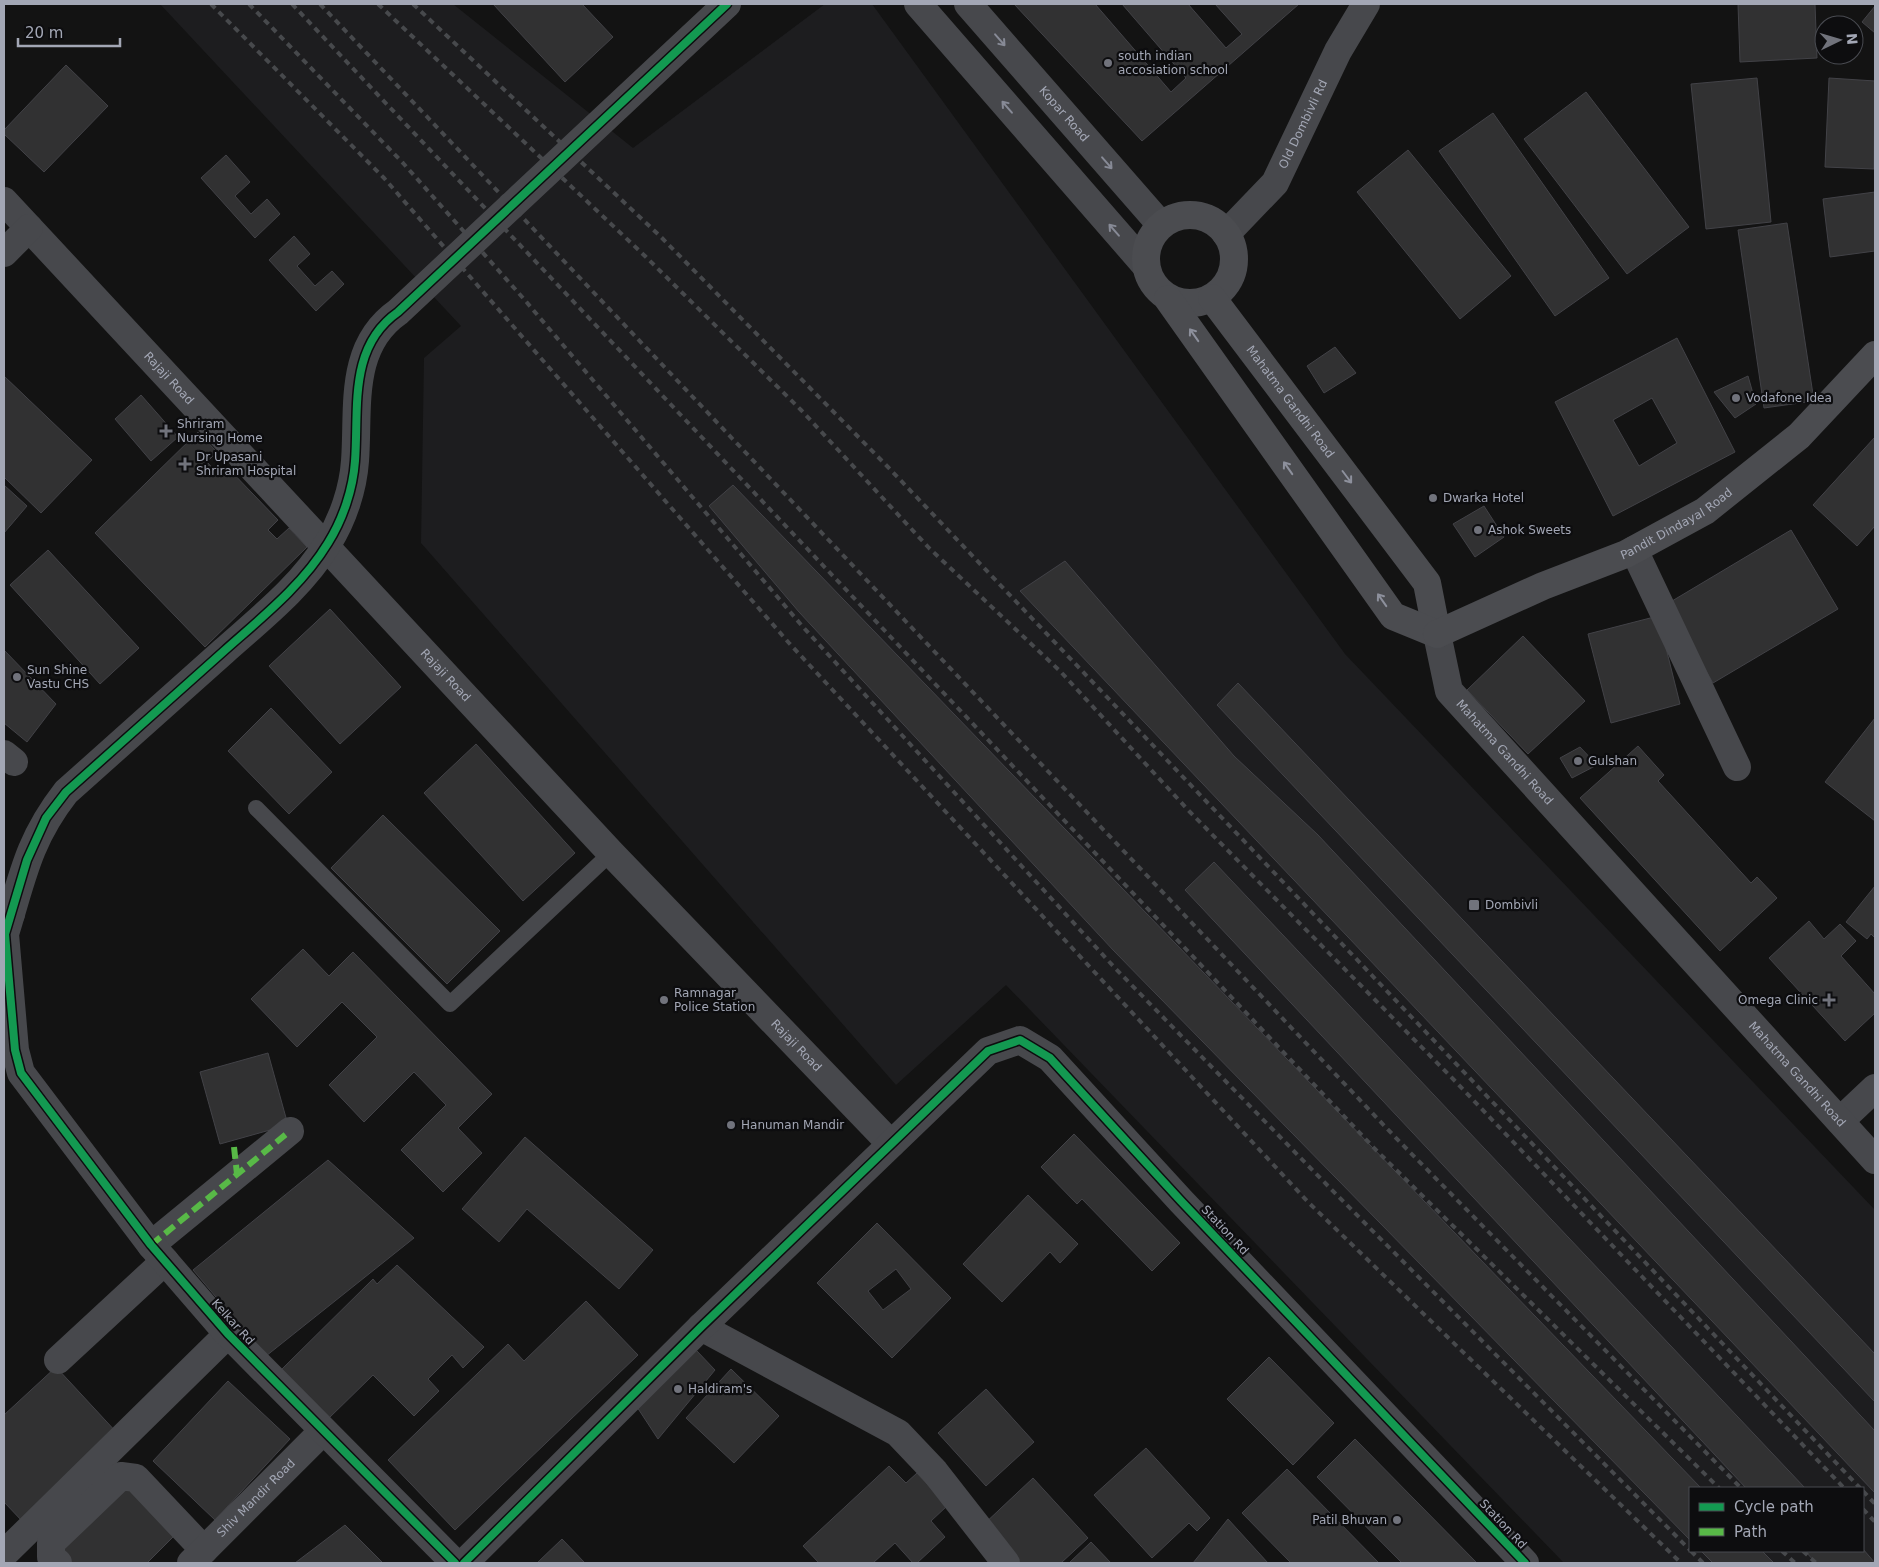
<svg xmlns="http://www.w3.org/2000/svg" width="1879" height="1567" viewBox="0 0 1879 1567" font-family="'DejaVu Sans',sans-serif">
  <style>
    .built { fill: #1d1d1f; fill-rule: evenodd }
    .building { fill: #313132; stroke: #424247; fill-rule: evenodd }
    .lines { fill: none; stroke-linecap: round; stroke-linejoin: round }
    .service { stroke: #47484c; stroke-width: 16 }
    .minor { stroke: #47484c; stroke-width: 28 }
    .tertiary { stroke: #47484c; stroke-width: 28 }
    .secondary { stroke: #4b4c50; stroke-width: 28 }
    .rail { stroke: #47494c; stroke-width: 4; stroke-dasharray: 6 5; stroke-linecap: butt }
    .tertiary-bridge { stroke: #47484c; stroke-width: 28 }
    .quiet { stroke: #58b947; stroke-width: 6; stroke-dasharray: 12 6; stroke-linecap: butt }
    .cycleway-casing { stroke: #0d0d0f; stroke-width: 11 }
    .cycleway { stroke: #139951; stroke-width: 8 }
    .oneway { stroke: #878a96 }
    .oneway2 { stroke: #8d909c }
    .poi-dot { fill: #71737c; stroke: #0d0d0f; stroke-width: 2 }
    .labels { text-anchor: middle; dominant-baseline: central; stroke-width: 4.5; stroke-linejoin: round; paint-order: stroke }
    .poi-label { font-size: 12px; fill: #a3a7b5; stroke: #0d0d0f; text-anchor: start }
    .street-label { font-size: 12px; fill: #a3a7b5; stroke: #0d0d0f }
  </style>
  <rect width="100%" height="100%" fill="#131313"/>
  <!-- built -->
  <path class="built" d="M160,4H453L633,148L825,4H872L1345,654L1875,1210V1563H1564L1006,985L896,1085L421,543L424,358L461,326ZM1690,1488H1863V1551H1690Z"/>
  <!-- building -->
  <path class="building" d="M493,4H582L613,37L565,82Z
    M1014,4H1095L1171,92L1186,78L1122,4H1188L1226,48L1242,34L1215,4H1299L1142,141Z
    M1738,4H1815L1817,58L1740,62Z
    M1875,6V33L1862,22Z
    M66,65L108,106L44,172L4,134V130Z
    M1757,78L1771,222L1706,229L1691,84Z
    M1829,78L1875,81L1874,169L1825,167Z
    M1586,92L1689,227L1627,274L1524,139Z
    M1493,113L1609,278L1555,316L1439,151Z
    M1408,150L1511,276L1460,319L1357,192Z
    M226,155L250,182L235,196L251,214L267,199L280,214L255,238L201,178Z
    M1875,192V251L1830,257L1823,199Z
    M1787,223L1814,401L1764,408L1738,230Z
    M294,236L310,254L297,266L315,286L332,271L344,284L316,311L269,260Z
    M1677,338L1735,452L1613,516L1555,402ZM1652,398L1677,443L1639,466L1613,420Z
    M1335,347L1356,373L1324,393L1307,366Z
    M4,376L92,460L41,513L4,477Z
    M1748,376L1756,404L1735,418L1714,392Z
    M141,395L178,437L151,461L115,419Z
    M198,432L217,452L207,462L219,475L227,467L278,520L268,530L277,539L289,528L307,547L205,647L95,533Z
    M1875,437V526L1857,546L1813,505Z
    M4,485L27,506L4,533Z
    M733,485L1701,1488H1690V1540L1114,951L799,612L709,506Z
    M1484,506L1504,537L1475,557L1453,524Z
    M1791,530L1838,609L1713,683L1667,604Z
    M48,550L139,648L100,684L10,585Z
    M1065,561L1234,756L1318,835L1875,1431V1493L1020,591Z
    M330,609L401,687L340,744L269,666Z
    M1658,616L1680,704L1611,723L1588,634Z
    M1523,636L1585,701L1528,754L1467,690Z
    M4,650L56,704L27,742L4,723Z
    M1238,683L1875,1354V1402L1217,705Z
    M271,708L332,772L289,814L228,751Z
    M1875,718V821L1825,782Z
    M476,744L575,853L523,901L424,793Z
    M1638,746L1664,775L1658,781L1751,883L1757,877L1777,898L1720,951L1580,798Z
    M1580,747L1597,765L1572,778L1560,758Z
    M383,815L500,931L447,984L331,868Z
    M1214,862L1805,1488H1746L1185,890Z
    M1875,886V938L1871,934L1867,939L1846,922Z
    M1809,921L1824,939L1840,924L1856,941L1841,956L1875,994V1013L1845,1041L1769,958Z
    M303,949L329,976L353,952L492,1094L458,1128L482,1153L443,1192L401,1150L446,1105L414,1072L364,1122L329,1085L377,1037L342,1002L297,1047L251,999Z
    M268,1053L288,1125L220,1144L200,1072Z
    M1074,1134L1180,1243L1152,1271L1082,1199L1077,1204L1041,1167Z
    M525,1137L653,1250L619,1289L527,1209L499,1242L462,1209Z
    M328,1160L414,1238L266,1356L193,1270Z
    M1028,1195L1078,1244L1060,1263L1050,1252L1002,1302L963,1264Z
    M877,1223L951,1298L892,1358L817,1283ZM896,1269L911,1289L883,1310L868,1291Z
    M397,1265L484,1347L463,1368L452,1355L428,1379L439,1391L414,1416L373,1375L327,1420L280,1371L373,1279L377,1284Z
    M586,1301L638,1355L455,1530L388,1460L508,1344L524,1361Z
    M696,1350L715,1370L658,1439L637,1407Z
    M1269,1357L1334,1423L1293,1465L1227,1399Z
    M56,1367L118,1434L23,1522L4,1502V1415Z
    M731,1369L779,1416L734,1463L686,1418Z
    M228,1381L290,1439L215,1520L153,1461Z
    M986,1389L1034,1442L986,1486L938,1433Z
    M1355,1439L1477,1563H1402L1317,1477Z
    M1146,1448L1210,1518L1197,1531L1189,1523L1152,1558L1094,1495Z
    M889,1466L906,1483L917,1473L947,1506L931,1521L945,1537L917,1563H913L895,1543L873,1563H819L803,1546Z
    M1287,1469L1379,1563H1291L1242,1513Z
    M1033,1478L1088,1538L1061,1563H1016L982,1526Z
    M128,1485L177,1533L147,1563H70L60,1553Z
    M1228,1519L1268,1563H1193Z
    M345,1525L383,1563H295Z
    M562,1539L585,1563H537Z
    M1091,1542L1111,1563H1069Z
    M1863,1549L1875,1563H1816L1805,1551H1863Z
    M1701,1551H1762L1774,1563H1713Z"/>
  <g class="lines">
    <!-- service -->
    <path class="service" d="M256,808L450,1004L611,853"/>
    <!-- minor -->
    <g class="minor">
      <path id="s1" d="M4,201L611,853L891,1144"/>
      <path d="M4,253L29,228"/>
      <path d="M1634,550L1737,767"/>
      <path d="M4,754L14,762"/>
      <path d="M1840,1121L1875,1088"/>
      <path d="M151,1245L290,1131"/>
      <path d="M701,1327L898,1433L935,1472L1006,1563"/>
      <path d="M58,1360L165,1261"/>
      <path d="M4,1554L228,1334"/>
      <path d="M58,1563L51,1557V1543L121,1476L136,1478L204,1550"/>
      <path id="s2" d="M191,1563L322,1432"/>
      <path d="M464,1563L701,1327L988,1051L1020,1040L1050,1058L1181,1201L1525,1563"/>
    </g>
    <!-- tertiary -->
    <g class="tertiary">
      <path d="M918,4L1146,266"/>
      <path id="s3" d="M968,4L1161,225"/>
      <path id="s4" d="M1226,234L1275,183L1338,51L1366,4"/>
      <path id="s5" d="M1437,634L1449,691L1875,1160"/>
      <path d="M11,914L5,934L15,1050L21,1073L151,1245L228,1334L455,1563"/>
    </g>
    <!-- secondary -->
    <g class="secondary">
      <circle cx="1190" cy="259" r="44"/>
      <path id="s6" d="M1212,298L1427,583L1437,634"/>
      <path d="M1168,299L1393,616L1437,634"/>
      <path id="s7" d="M1437,634L1543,586L1626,554L1705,511L1799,436L1875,355"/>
    </g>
    <!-- rail -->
    <path class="rail" d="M211,4L384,178L789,643L1308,1202L1681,1563
      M249,4L403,163L523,298L803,627L1114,967L1328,1186L1690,1550
      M292,4L1375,1149L1719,1488
      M320,4L1395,1137L1741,1488
      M378,4L646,257L802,411L929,548L1060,671L1189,811L1455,1081L1844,1488
      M413,4L661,237L886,465L1860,1488
      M1863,1491L1875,1504
      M1863,1509L1875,1522
      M1691,1551L1703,1563
      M1782,1551L1795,1563
      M1803,1551L1816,1563"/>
    <!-- tertiary-bridge -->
    <path class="tertiary-bridge" d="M11,914C25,865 34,833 66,792C119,745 171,698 224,651C261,618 302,586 328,543C343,519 353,489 355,461C359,408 348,347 398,312L727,4"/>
    <!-- quiet -->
    <path class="quiet" d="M234,1147L237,1174
      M151,1245L290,1131"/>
    <!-- cycleway casing -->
    <g class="cycleway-casing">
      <path id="cycleway" d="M455,1563L228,1334L151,1245L21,1073L15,1050L5,934L27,860L46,818L66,792C119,745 171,698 224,651C261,618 302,586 328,543C343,519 353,489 355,461C359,408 348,347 398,312L727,4
        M464,1563L701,1327L988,1051L1020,1040L1050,1058L1181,1201L1525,1563"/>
    </g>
    <!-- cycleway -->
    <use href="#cycleway" class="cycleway"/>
  </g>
  <!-- one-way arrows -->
  <defs><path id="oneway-shaft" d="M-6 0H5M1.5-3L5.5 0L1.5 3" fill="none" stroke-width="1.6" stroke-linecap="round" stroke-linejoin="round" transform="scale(1.25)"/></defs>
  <g class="oneway">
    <use href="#oneway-shaft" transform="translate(1000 40) rotate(49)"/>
    <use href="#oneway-shaft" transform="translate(1007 107) rotate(-131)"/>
    <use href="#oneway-shaft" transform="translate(1107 163) rotate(49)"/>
    <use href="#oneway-shaft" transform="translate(1114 230) rotate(-131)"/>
  </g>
  <g class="oneway2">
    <use href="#oneway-shaft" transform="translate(1194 335) rotate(-125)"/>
    <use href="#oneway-shaft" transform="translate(1288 468) rotate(-125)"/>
    <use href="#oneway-shaft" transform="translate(1347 477) rotate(53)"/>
    <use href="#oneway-shaft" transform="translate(1382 600) rotate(-125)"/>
  </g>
  <!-- markers -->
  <g class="poi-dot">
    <circle cx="1108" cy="63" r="5"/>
    <circle cx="1736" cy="398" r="5"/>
    <path d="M163.5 423.5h5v5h5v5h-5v5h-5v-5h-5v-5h5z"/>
    <path d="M182.5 456.5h5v5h5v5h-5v5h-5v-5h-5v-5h5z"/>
    <circle cx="1433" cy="498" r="5"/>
    <circle cx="1478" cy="530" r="5"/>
    <circle cx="17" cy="677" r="5"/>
    <circle cx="1578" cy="761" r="5"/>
    <rect x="1468" y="899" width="12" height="12" rx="2.5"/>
    <circle cx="664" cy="1000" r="5"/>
    <path d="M1826.5 992.5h5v5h5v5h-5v5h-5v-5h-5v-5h5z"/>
    <circle cx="731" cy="1125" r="5"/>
    <circle cx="678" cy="1389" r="5"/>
    <circle cx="1397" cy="1520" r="5"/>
  </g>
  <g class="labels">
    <!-- poi labels -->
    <g class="poi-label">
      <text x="1118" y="56">south indian<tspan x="1118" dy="14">accosiation school</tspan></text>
      <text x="1746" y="398">Vodafone Idea</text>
      <text x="177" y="424">Shriram<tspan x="177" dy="14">Nursing Home</tspan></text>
      <text x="196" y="457">Dr Upasani<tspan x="196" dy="14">Shriram Hospital</tspan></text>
      <text x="1443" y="498">Dwarka Hotel</text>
      <text x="1488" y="530">Ashok Sweets</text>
      <text x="27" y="670">Sun Shine<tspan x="27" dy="14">Vastu CHS</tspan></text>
      <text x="1588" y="761">Gulshan</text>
      <text x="1485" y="905">Dombivli</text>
      <text x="674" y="993">Ramnagar<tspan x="674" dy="14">Police Station</tspan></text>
      <text x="1818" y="1000" text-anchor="end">Omega Clinic</text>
      <text x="741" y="1125">Hanuman Mandir</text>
      <text x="688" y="1389">Haldiram's</text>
      <text x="1387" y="1520" text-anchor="end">Patil Bhuvan</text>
    </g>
    <!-- street labels -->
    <g class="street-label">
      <text stroke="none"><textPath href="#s3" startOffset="146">Kopar Road</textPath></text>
      <text stroke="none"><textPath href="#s4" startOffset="136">Old Dombivli Rd</textPath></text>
      <text stroke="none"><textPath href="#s1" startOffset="242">Rajaji Road</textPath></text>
      <text stroke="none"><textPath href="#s6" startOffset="130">Mahatma Gandhi Road</textPath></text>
      <text stroke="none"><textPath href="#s7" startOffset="264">Pandit Dindayal Road</textPath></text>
      <text stroke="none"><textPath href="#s1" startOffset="648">Rajaji Road</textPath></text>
      <text stroke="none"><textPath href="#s5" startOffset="141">Mahatma Gandhi Road</textPath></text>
      <text stroke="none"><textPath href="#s1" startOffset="1158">Rajaji Road</textPath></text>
      <text stroke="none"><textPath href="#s5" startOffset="576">Mahatma Gandhi Road</textPath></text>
      <text transform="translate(1225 1230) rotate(47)">Station Rd</text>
      <text transform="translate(233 1322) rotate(48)">Kelkar Rd</text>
      <text stroke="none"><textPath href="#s2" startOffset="92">Shiv Mandir Road</textPath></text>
      <text transform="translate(1503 1524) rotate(47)">Station Rd</text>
    </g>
  </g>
  <!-- border -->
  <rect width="1879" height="1567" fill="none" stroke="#a3a7b5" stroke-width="10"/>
  <!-- legend -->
  <rect x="1689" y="1487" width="175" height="65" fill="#0d0d0f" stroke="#494b51"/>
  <rect x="1699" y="1503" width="25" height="8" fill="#139951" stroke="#494b51"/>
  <text x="1734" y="1512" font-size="15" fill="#a3a7b5">Cycle path</text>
  <rect x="1699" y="1528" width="25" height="8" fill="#58b947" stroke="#494b51"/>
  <text x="1734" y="1537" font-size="15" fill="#a3a7b5">Path</text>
  <!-- north arrow -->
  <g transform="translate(1839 40) rotate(85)"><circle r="24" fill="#0d0d0f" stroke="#494b51"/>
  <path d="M0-4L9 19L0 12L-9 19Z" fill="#71737c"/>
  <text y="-8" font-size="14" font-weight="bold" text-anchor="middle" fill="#a3a7b5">N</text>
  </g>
  <!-- scale -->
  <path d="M18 38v8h102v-8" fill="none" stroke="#a3a7b5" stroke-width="2.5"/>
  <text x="25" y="38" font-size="15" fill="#a3a7b5" stroke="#0d0d0f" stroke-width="4" paint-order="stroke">20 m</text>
</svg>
